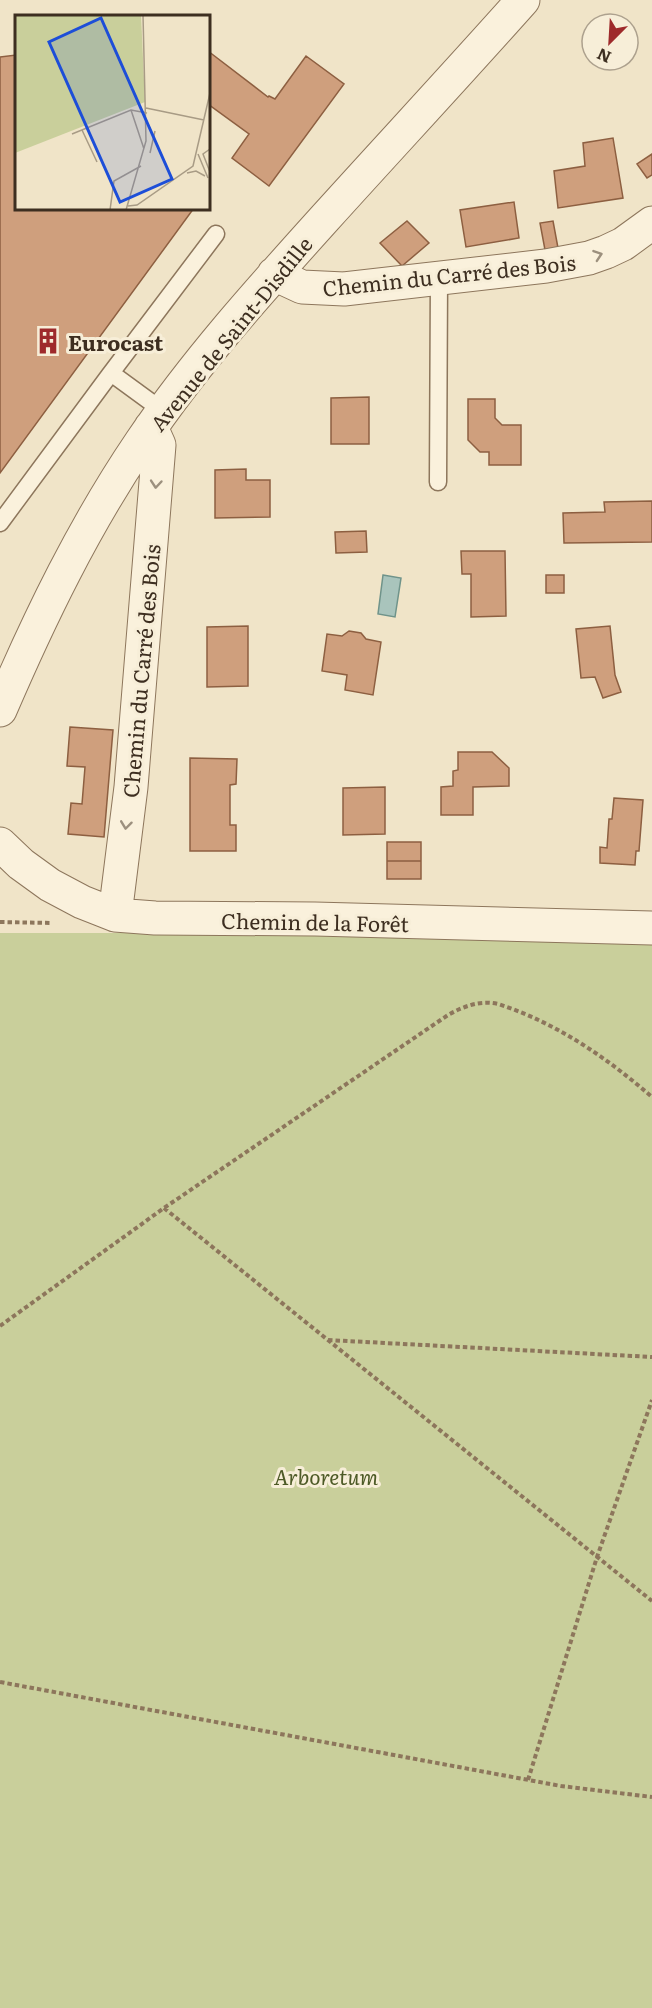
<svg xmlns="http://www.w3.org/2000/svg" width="652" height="2008" viewBox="0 0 652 2008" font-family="Literata,serif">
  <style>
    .green { fill: #c9cf9b }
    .water { fill: #a9c4bc; stroke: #6f938a; stroke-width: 1.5 }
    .building { fill: #cf9f7d; stroke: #8d5f41; stroke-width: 1.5 }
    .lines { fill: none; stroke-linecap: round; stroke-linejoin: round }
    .lane-casing { stroke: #8d765c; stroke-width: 19 }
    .street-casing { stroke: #8d765c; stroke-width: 35 }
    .path { stroke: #8d765c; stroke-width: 4; stroke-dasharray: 4.5 3; stroke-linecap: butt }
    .lane { stroke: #faf1dc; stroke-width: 16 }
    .street { stroke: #faf1dc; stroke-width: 33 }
    .oneway { stroke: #9c907e }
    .labels { text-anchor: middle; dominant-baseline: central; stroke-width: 6; stroke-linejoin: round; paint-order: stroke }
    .street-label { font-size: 21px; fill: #3d2e20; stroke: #f7eed8 }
    .poi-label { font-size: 21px; font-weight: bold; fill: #3d2e20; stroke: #f7eed8; text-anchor: start }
    .park-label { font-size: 21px; font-style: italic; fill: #4d5a26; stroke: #f7eed8 }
    .inset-road { fill: none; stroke: #a89b85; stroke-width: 1.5 }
    .view { fill: #1d4ed8; fill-opacity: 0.15; stroke: #1d4ed8; stroke-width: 3 }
    .inset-edge { fill: none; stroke: #3d2e20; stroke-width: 3 }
  </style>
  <rect width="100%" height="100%" fill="#f0e4c8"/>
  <!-- green -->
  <path class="green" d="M0,933H401L652,943V2008H0Z"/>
  <!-- water -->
  <path class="water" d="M383,575L401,578L395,617L378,614Z"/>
  <!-- building -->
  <path class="building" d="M208,51L268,97L269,96L275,99L306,56L344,84L269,186L232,158L249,134L208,104Z
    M16,55V208H194L0,473V57Z
    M613,138L623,198L558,208L554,171L585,166L583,143Z
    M652,154V175L647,178L637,164Z
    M514,202L519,238L466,247L460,210Z
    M407,221L429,243L402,266L380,243Z
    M553,221L558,248L545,250L540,223Z
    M369,397V444H331V398Z
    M468,399H495V418L502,425H521V465H489V452H480L468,440Z
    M246,469V480H270V517L215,518V470Z
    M652,501V542L564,543L563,513L605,512L604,502Z
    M366,531L367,552L336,553L335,532Z
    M461,551H505L506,616L471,617V574H462Z
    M546,575H564V593H546Z
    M248,626V686L207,687V627Z
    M610,626L615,675L621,692L603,698L595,677L581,678L576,629Z
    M349,631L361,633L366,639L381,642L373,695L345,690L347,675L322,671L327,634L342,636Z
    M70,727L113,730L104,837L68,834L71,803L82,804L85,767L67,766Z
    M458,752H492L509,768V786L473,787V815H441V787L453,786V771L458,770Z
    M190,758L237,759L236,784L230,785V825H236V851H190Z
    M385,787V834L343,835V788Z
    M614,798L643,800L639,851H636L635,865L600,863V847L607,848L609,819H612Z
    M387,842H421V861H387Z
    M387,861H421V879H387Z"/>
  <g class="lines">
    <!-- lane casing -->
    <g class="lane-casing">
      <path id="lane" d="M163,411L111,373L216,234
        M438,482L439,277
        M0,523L111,373"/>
    </g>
    <!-- street casing -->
    <g class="street-casing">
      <path id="street" d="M274,274L302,287L344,289L546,266L589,258L606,252L623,244L652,223
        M0,710C40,617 84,526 141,442C195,362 260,290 325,218C391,145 458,73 523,0
        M0,844L21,864L50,885L82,902L115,915L155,918L315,919L652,928
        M115,915L131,787L159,445L151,427"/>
    </g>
    <!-- path -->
    <path class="path" d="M0,922L52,923
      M164,1208L652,1601
      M0,1326L164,1208L448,1015C464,1006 480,1000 498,1004C557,1023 607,1058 652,1097
      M328,1340L652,1357
      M0,1682L561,1786L652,1797
      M528,1780L597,1557L652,1400"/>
    <!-- lane -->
    <use href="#lane" class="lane"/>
    <!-- street -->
    <use href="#street" class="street"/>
  </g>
  <!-- one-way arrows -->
  <defs><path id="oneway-chevron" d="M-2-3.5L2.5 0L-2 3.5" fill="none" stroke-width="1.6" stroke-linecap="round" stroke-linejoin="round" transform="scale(1.5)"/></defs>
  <g class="oneway">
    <use href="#oneway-chevron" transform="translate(598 255) rotate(-19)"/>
    <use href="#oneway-chevron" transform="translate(156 484) rotate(95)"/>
    <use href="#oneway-chevron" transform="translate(126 825) rotate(97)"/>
  </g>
  <!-- icons -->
  <defs>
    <g id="building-bare" transform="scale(2.07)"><path d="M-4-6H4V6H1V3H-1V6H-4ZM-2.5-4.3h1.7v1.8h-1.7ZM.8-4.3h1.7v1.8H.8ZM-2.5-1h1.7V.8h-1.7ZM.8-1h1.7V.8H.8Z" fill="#9e2a2b" stroke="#f7eed8" stroke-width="2.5" paint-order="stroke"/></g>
  </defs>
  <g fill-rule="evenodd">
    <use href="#building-bare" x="48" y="341"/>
  </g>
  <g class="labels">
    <!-- street labels -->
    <g class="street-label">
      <text transform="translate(449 274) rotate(-6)">Chemin du Carré des Bois</text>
      <text transform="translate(230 333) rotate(-51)">Avenue de Saint-Disdille</text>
      <text transform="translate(140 671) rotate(-85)">Chemin du Carré des Bois</text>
      <text transform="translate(315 921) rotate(1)">Chemin de la Forêt</text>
    </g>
    <!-- poi labels -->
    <g class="poi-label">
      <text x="68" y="341">Eurocast</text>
    </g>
    <!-- park labels -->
    <g class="park-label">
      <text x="326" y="1475">Arboretum</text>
    </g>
  </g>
  <!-- overview -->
  <g transform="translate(15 15)">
    <rect width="195" height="195" fill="#f0e4c8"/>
    <path d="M0,0H126L130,87L0,138Z" fill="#c9cf9b"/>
    <path class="inset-road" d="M131,93L189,105M116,95L129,134M67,115L82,147M57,119L116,95L132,98M195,134L188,139L195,157M135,138L140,116M183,139L193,163M172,158L181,156L190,161M113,191L122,190L178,151L195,78M95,195L99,166L126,151M111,195L131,126L128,0"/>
    <path class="view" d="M86,3L157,164L105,187L34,27Z"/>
    <rect width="195" height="195" class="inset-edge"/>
  </g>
  <!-- north arrow -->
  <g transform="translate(610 42) rotate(204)"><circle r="28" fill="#f7eed8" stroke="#ada18e" stroke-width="1.5"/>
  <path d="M0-4.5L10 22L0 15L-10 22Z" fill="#9e2a2b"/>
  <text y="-9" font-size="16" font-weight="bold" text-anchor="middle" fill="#3d2e20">N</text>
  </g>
</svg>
